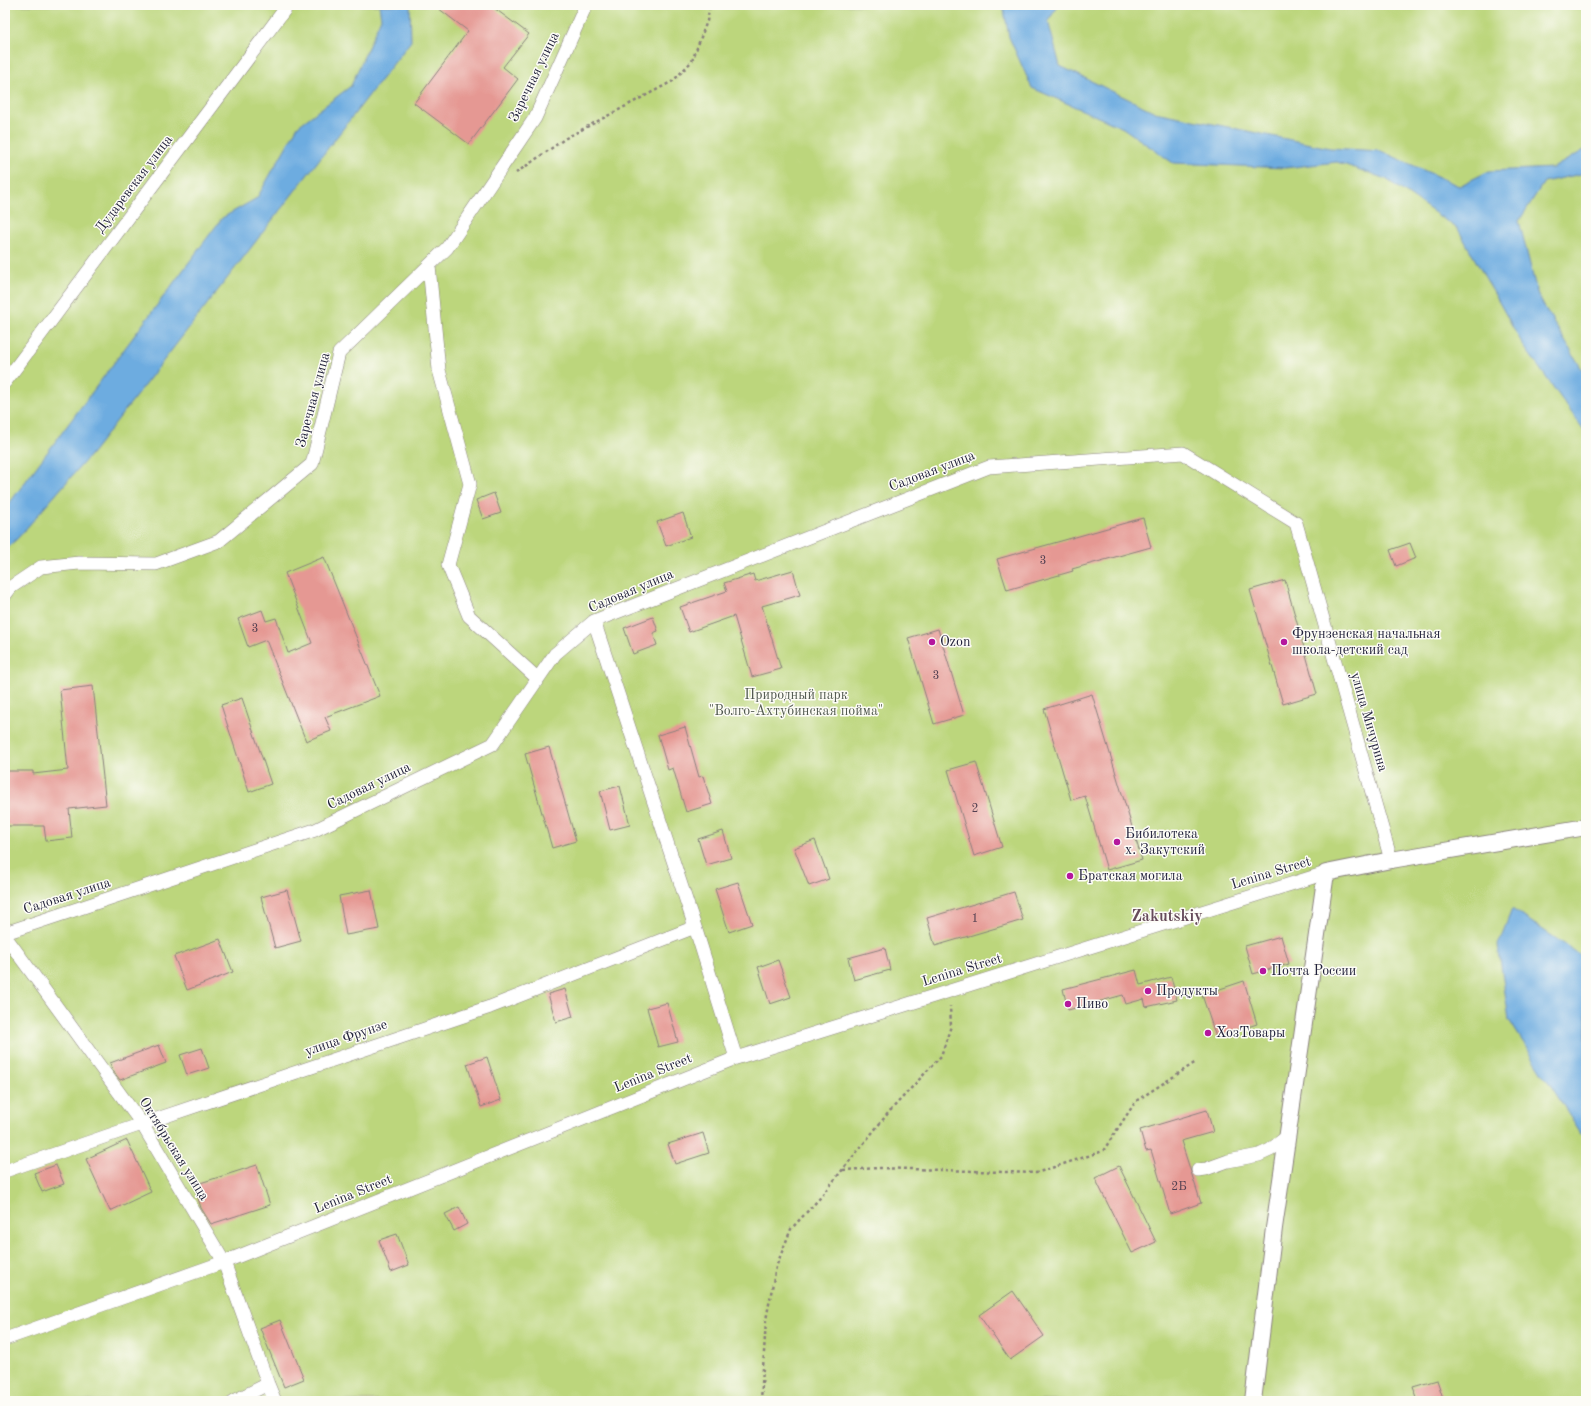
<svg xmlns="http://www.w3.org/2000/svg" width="1591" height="1406" viewBox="0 0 1591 1406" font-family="'Old Standard TT',serif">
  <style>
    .green { fill: #bcd67b; stroke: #6f7c5b }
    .water { fill: #6dace0; stroke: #48678e }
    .building { fill: #e59893 }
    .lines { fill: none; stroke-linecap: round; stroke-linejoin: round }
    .minor-casing { stroke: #88807c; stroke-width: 14 }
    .tertiary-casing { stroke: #88807c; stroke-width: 18 }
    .path { stroke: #88807c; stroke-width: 2.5; stroke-dasharray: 3 3; stroke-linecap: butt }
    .minor { stroke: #fff; stroke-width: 13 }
    .tertiary { stroke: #fff; stroke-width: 16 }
    .poi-dot { fill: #b5179e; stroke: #fdfcf7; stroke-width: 1.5 }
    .labels { text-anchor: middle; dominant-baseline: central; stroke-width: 3; stroke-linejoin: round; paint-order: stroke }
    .number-label { font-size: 12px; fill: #534051 }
    .street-label { font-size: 14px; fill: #22223b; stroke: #fdfcf7 }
    .poi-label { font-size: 14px; fill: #22223b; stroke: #fdfcf7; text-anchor: start }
    .park-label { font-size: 14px; fill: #50584e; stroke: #fdfcf7 }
    .quarter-label { font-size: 16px; font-weight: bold; fill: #664b5a; stroke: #fdfcf7 }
  </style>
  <rect width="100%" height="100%" fill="#fdfcf7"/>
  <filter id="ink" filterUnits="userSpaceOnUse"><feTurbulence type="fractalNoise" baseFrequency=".025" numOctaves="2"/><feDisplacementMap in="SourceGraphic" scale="8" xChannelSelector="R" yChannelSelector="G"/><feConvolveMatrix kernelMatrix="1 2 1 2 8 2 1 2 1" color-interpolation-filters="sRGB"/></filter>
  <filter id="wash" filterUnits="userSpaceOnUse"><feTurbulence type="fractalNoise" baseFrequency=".012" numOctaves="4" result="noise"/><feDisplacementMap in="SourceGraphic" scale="16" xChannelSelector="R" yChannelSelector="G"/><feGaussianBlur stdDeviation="0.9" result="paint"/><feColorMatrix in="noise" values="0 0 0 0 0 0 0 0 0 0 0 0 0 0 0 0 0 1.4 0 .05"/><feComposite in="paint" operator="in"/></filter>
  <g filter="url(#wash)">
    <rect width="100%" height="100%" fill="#efdebc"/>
    <!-- green -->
    <path class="green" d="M5,5H1586V1401H5Z"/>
    <!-- water -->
    <path class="water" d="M379,5H410L411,41L92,453L17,539L5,549V509L222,218L257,198L298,126L351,86L381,18Z
      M1003,5H1059L1048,21L1060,66L1155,112L1330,148L1381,151L1459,186L1489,171L1553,168L1586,149V173L1544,182L1519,221L1538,296L1586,376V433L1523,345L1458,229L1386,179L1337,162L1285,168L1173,163L1123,128L1032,88L1009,37Z
      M1512,909L1579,954L1586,961V1141L1509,1020L1498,945Z"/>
    <g id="blocks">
      <!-- building -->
      <path class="building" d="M434,5H490L529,34L503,67L518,79L469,144L414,103L468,31Z
        M494,493L501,513L483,519L476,500Z
        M683,513L691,537L666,546L657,522Z
        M1143,518L1151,547L1072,569L1073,571L1007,590L997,559Z
        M1410,543L1416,558L1396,566L1390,550Z
        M324,557L380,696L325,717L331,731L306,741L266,640L248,647L238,619L262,610L266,621L276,618L288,653L312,643L285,573Z
        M793,570L800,595L762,606L781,669L752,677L734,616L689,632L680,607L727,591L724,583L753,574L755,581Z
        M1285,580L1317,694L1283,704L1250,590Z
        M653,617L658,631L653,633L657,645L633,654L624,628Z
        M938,629L964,715L934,724L908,638Z
        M93,686L106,805L69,809L72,838L46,841L44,826H6L5,771H33V774L68,770L60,690Z
        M1092,694L1142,860L1107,870L1085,796L1071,800L1044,709Z
        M242,698L271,784L249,792L221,705Z
        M685,727L699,777L703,776L712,804L686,812L673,768L668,770L658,735Z
        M549,747L576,841L552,848L525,754Z
        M976,762L1002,847L974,856L948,770Z
        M620,786L630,825L610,830L600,791Z
        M723,831L731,858L706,865L698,839Z
        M815,840L829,879L809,886L794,848Z
        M738,882L752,924L729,932L715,889Z
        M287,890L301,941L275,948L261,897Z
        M371,890L379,929L346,935L339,896Z
        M1014,892L1023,920L935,946L927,918Z
        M1281,936L1289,964L1253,974L1245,946Z
        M220,939L233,972L187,990L174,956Z
        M885,948L890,970L854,980L848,958Z
        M778,960L791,997L770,1004L758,967Z
        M1136,970L1140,985L1171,977L1177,1000L1146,1007L1144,999L1126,1004L1123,995L1068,1010L1063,989Z
        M1244,981L1257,1024L1216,1037L1202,995Z
        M565,989L573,1017L556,1022L548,994Z
        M667,1003L678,1042L658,1047L647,1008Z
        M159,1045L166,1063L120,1080L113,1071L110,1063Z
        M202,1048L209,1068L187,1075L180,1055Z
        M487,1057L501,1100L481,1107L467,1064Z
        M1207,1110L1213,1132L1181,1141L1201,1203L1170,1214L1151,1150L1146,1151L1140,1130Z
        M703,1133L709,1153L675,1164L668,1144Z
        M127,1140L151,1192L110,1211L86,1159Z
        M56,1165L64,1184L42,1192L34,1173Z
        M257,1165L270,1205L211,1224L201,1208L194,1185Z
        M1119,1166L1156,1242L1132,1253L1095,1178Z
        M459,1207L467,1224L454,1231L445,1214Z
        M397,1234L409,1265L391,1272L379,1240Z
        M1013,1291L1044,1336L1010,1360L979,1315Z
        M280,1320L304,1379L284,1387L260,1328Z
        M1437,1380L1444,1401H1418L1413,1387Z"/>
    </g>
  </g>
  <g filter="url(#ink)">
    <use href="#blocks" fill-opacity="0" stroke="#88807c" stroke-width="1"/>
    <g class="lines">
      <!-- minor casing -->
      <g class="minor-casing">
        <path id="minor" d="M429,266L439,370L470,484L448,565L469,616L538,679
          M5,382L288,5
          M5,595L11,587L41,567L79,563L156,564L219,541L312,464L339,353L447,248L535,118L586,5
          M594,621L695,927L736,1058
          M5,933L315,830L493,744L555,654L594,621L989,467L1183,453L1296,523L1391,860
          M5,936L142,1124L224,1262L268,1384L275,1401
          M1198,1170L1206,1169L1228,1161L1259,1155L1270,1150L1288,1136
          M5,1171L142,1124L490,1007L695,927
          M5,1339L224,1262L736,1058L1326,873
          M234,1401L268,1384"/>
      </g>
      <!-- tertiary casing -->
      <g class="tertiary-casing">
        <path id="tertiary" d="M1253,1401L1274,1228L1326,873L1391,860L1586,827"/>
      </g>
      <!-- path -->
      <path class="path" d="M516,173L566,138L673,81L692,61L707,21L710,5
        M843,1170L879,1168L1036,1173L1103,1151L1136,1101L1196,1062
        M761,1401L766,1320L776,1267L791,1229L819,1199L889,1112L941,1056L951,1026L950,1006"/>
      <!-- minor -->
      <use href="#minor" class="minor"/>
      <!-- tertiary -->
      <use href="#tertiary" class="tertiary"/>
    </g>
  </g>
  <!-- markers -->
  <g class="poi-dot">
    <circle cx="932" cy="642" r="4"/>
    <circle cx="1284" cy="642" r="4"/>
    <circle cx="1117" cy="842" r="4"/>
    <circle cx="1070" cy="876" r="4"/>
    <circle cx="1263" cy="971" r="4"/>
    <circle cx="1148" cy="991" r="4"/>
    <circle cx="1068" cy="1004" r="4"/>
    <circle cx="1208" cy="1033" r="4"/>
  </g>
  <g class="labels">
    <!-- number labels -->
    <g class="number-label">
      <text x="1043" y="561">3</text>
      <text x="255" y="629">3</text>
      <text x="936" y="676">3</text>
      <text x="975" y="809">2</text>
      <text x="975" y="919">1</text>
      <text x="1179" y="1187">2Б</text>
    </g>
    <!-- street labels -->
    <g class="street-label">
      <text transform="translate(534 77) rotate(-64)">Заречная улица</text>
      <text transform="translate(134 184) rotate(-53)">Дударевская улица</text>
      <text transform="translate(313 400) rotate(-75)">Заречная улица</text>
      <text transform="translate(932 471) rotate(-21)">Садовая улица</text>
      <text transform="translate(631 591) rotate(-23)">Садовая улица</text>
      <text transform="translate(1369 722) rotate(74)">улица Мичурина</text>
      <text transform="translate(369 786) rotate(-26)">Садовая улица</text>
      <text transform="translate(1271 873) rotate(-17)">Lenina Street</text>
      <text transform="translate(67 896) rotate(-18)">Садовая улица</text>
      <text transform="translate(962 970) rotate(-17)">Lenina Street</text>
      <text transform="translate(346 1038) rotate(-19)">улица Фрунзе</text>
      <text transform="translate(653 1073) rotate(-22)">Lenina Street</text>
      <text transform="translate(174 1149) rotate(58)">Октябрьская улица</text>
      <text transform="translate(353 1194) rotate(-22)">Lenina Street</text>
    </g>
    <!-- poi labels -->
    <g class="poi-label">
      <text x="1292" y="634">Фрунзенская начальная<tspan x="1292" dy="16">школа-детский сад</tspan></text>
      <text x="940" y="642">Ozon</text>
      <text x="1125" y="834">Бибилотека<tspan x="1125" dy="16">х. Закутский</tspan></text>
      <text x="1078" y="876">Братская могила</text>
      <text x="1271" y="971">Почта России</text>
      <text x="1156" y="991">Продукты</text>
      <text x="1076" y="1004">Пиво</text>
      <text x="1216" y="1033">ХозТовары</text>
    </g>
    <!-- park labels -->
    <g class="park-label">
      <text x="796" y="695">Природный парк<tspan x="796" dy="16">"Волго-Ахтубинская пойма"</tspan></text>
    </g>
    <!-- quarter labels -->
    <g class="quarter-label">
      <text x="1167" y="917">Zakutskiy</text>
    </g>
  </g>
  <!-- margin -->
  <rect width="1591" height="1406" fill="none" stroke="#fdfcf7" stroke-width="20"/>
</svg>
